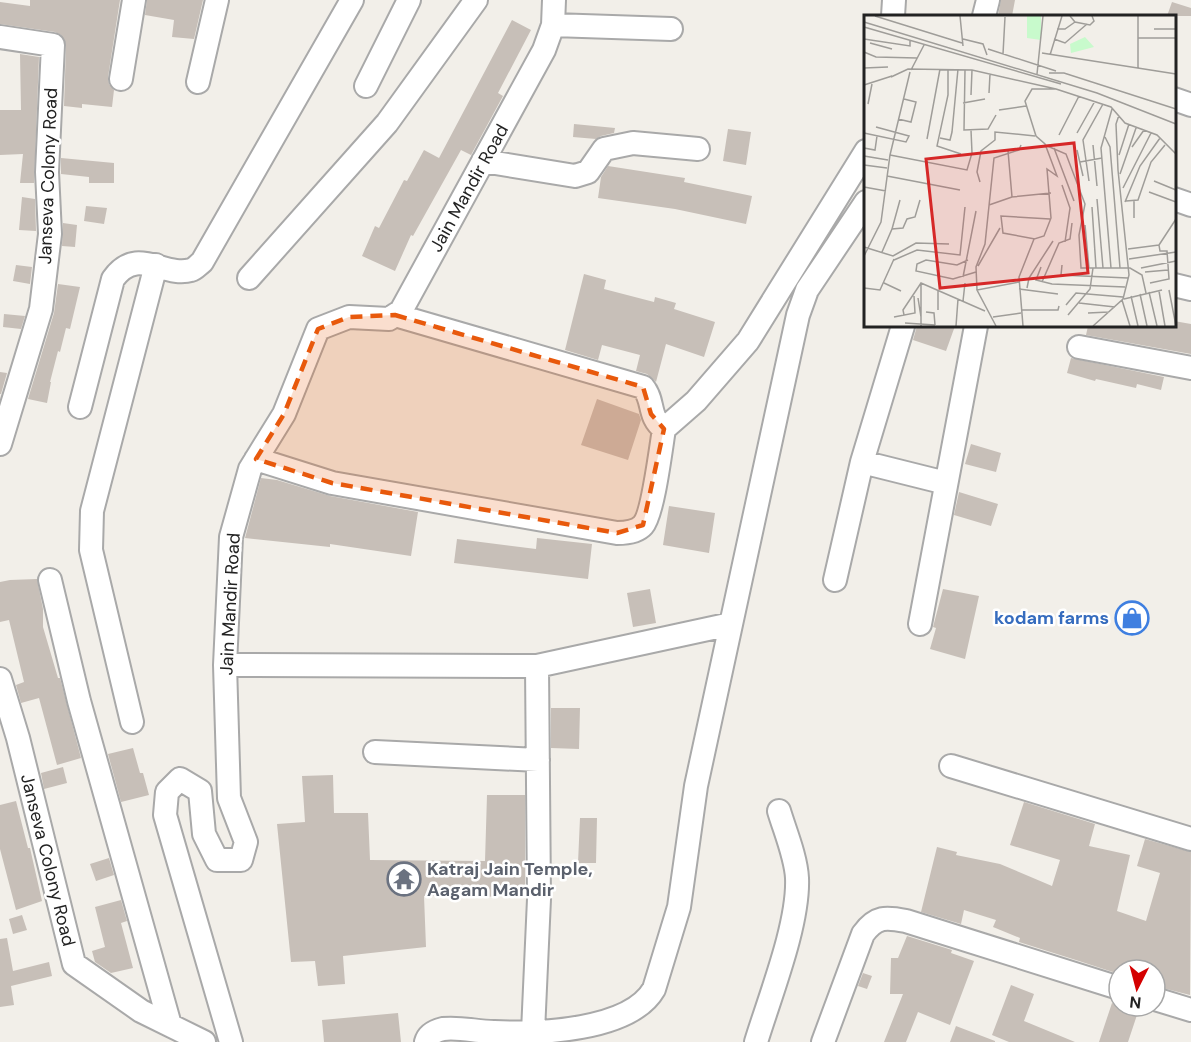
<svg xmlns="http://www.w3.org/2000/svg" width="1191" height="1042" viewBox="0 0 1191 1042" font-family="'DM Sans',sans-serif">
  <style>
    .building { fill: #c7bfb8 }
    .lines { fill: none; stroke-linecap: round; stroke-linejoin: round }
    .minor-casing { stroke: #a9a9a9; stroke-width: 26 }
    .minor { stroke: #fff; stroke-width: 22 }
    .marked { fill: #e8590c; fill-opacity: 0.2; stroke: #e8590c; stroke-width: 4.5; stroke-dasharray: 12 8; stroke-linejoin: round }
    .labels { text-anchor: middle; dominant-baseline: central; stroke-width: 5; stroke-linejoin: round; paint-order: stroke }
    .street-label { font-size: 18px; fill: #222; stroke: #fff }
    .shop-label { font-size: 18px; font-weight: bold; fill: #366cbe; stroke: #fff; text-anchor: end }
    .worship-label { font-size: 18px; font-weight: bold; fill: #5b616d; stroke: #fff; text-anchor: start }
    .inset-road { fill: none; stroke: #9f9d99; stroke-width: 1.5 }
    .view { fill: #d62828; fill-opacity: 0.15; stroke: #d62828; stroke-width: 3 }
    .inset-edge { fill: none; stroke: #222; stroke-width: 3 }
  </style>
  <rect width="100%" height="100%" fill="#f2efe9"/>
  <!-- building -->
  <path class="building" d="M30,0H120L108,77L109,84L114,90L112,107L82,104V108L64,106L66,46L61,35L55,32L0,24V2L30,6Z
    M147,0H203L194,39L172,37L174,20L145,15Z
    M1001,0H1015L1012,16H998Z
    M1172,2L1191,8V16H1167Z
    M512,20L531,30L498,93L503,96L471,155L461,150L413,236L411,235L395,271L362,256L375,226L379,228L404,180L407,181L424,150L439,158Z
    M20,54L39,57L34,183H20L23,154L0,155V110H21Z
    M574,124L615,128L614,133L601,136L596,139L573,137Z
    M728,129L751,132L746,165L723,161Z
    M61,158L114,163V183H89V177L61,174Z
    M608,166L685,178L684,182L752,196L746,224L675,209L598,198L601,177Z
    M22,197L35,199L36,231L19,230Z
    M86,206L107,208L104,224L84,221Z
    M63,223L77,225L75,247L62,246Z
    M16,265L32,267L30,284L13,281Z
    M584,274L606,280L604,289L654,302L655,297L676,303L674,309L715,322L704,357L666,344L656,382L647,374L636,371L640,355L602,345L598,360L565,350Z
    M58,284L80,287L70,329L66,328L60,352L58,351L50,382H51L47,403L28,399L54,313Z
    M4,314L25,316L21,329L3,327Z
    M1174,321L1191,324V354L1086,335L1088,326H1174Z
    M917,326H955L946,351L913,340Z
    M1071,358L1164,377L1161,390L1137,384L1136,388L1096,379L1095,381L1067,373Z
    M0,372L7,373L1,394H0Z
    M597,399L639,414L641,420L628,460L581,445Z
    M971,444L1001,453L996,472L965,464Z
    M261,478L277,480L330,496L418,512L411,556L330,544V547L245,538Z
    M959,492L998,504L991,526L954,515Z
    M669,506L715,513L709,553L663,545Z
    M537,538L592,544L588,579L454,563L457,539L536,549Z
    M37,579L43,609V627L58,678H60L81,758L57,765L39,698L21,703L16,685L24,682L9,620L0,622V582L10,580Z
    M650,589L656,623L633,627L627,593Z
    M943,589L979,596L965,659L930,649L936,628L933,627Z
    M551,708H580L579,749L551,748Z
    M133,748L140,773H143L149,795L121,802L108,754Z
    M63,767L67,783L44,789L41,773Z
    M333,775L334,813H368L370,860L485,861L487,795H525V897L424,896L426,947L343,956L345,984L318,986L315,961L291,962L277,824L305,822L302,776Z
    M16,801L28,848H30L42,901L16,910L0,849V805Z
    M1024,802L1095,824L1089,846L1130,855L1117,911L1146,921L1160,873L1137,866L1145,839L1191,852L1190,995L1155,986V970H1119V974L1079,961L1019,942L1020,938L993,927L996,920L964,910L961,924L921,912L937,847L957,852L956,855L1000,864L1052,886L1060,860L1010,845Z
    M580,818H597L596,863H578Z
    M109,858L114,875L96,881L90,864Z
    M121,900L127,921L121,923L133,968L111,973L95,962L92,951L105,947L95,907Z
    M22,915L27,930L13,934L9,919Z
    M907,936L952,950L951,953L974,961L950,1025L918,1012L906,1042H884L903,994H890L891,958H898Z
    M7,938L13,971L49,962L52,976L11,986L14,1005L0,1007V939Z
    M863,973L872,976L867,989L858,986Z
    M1011,985L1034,994L1024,1021L1075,1042H1009L992,1035Z
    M1112,1003L1138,1012L1128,1042H1099Z
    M398,1013L401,1042H324L322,1020Z
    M956,1026L995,1041V1042H950Z"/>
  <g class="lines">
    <!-- minor casing -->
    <g class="minor-casing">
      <path id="minor" d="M893,16L894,0
        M984,16L988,0
        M553,25L671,29
        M0,37L53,45L47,172L50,234L41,309L0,444
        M121,79L134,0
        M198,82L217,0
        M366,86L409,0
        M1174,99L1191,105
        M483,161L575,176L588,172L604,149L633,143L698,149
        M1174,199L1191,205
        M249,278L387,123L476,0
        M1174,285L1191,289
        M1079,347L1191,368
        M80,407L113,279C137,245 164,278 191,270C195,269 198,265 202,262L352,0
        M664,429L696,401L748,341L866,151
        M256,459L332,483L617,533C626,533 637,532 643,525C653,514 661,447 664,429C647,416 655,401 643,387L395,315
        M862,462L946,483
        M50,580L79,701L170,1025
        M835,580L862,462L903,326
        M920,624L976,326
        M225,665L537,666L539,899L533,1032
        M537,666L731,624
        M0,679L18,738L74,964L141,1011L204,1042
        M132,722L91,550L92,511L156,265
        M375,752L538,760
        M951,766L1191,839
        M1155,999L1191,1010
        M231,1042L165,815L167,792L180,779L200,791L204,834L217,860H241L246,842L229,798L225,665L231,537L250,469L284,414L318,329L349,317L389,319L401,311L544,50L553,25L554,0
        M426,1042C428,1034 435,1031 443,1029C461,1027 477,1032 494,1032C538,1034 630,1031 654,989L679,907L696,786L798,315L807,290L866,202
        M756,1042C770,996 799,924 797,878C796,857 785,831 779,811
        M823,1042L863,934C876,916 886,917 906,921L1119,988"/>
    </g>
    <!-- minor -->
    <use href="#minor" class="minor"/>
  </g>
  <!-- marked area -->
  <path class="marked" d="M395,315L643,387L651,414L664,429L643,525L617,533L332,483L256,459L284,414L318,329L349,317Z"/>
  <!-- icons -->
  <defs>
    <g id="shop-ring" transform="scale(1.725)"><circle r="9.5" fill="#fff" stroke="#3f7fe0" stroke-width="1.5"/><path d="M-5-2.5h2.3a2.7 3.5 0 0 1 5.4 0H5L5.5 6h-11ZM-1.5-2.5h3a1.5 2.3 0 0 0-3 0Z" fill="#3f7fe0"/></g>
    <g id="temple-ring" transform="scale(1.725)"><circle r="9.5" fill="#fff" stroke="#6b7280" stroke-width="1.5"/><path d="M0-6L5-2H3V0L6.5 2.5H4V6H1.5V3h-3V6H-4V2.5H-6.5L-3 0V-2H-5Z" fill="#6b7280"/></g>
  </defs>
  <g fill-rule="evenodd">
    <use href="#shop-ring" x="1132" y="618"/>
    <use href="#temple-ring" x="404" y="879"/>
  </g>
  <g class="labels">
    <!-- street labels -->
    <g class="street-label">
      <text transform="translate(48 176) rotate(-88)">Janseva Colony Road</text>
      <text transform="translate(469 188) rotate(-61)">Jain Mandir Road</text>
      <text transform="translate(230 604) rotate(-87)">Jain Mandir Road</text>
      <text transform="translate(48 860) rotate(76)">Janseva Colony Road</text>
    </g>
    <!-- shop labels -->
    <g class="shop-label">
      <text x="1109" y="618">kodam farms</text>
    </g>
    <!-- worship labels -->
    <g class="worship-label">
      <text x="427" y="869">Katraj Jain Temple,<tspan x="427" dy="21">Aagam Mandir</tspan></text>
    </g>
  </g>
  <!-- overview -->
  <g transform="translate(864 15)">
    <rect width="312" height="312" fill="#f2efe9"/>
    <path d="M163,1H177V25L163,23ZM221,22L230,32L207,38L206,29Z" fill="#c8facc"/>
    <path class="inset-road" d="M11,1L98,28M96,1L99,31M206,1L211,7L226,10L230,6L228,1M274,1V23H312M0,7L233,78L312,109M0,12L197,69M193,14H201L211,7M290,14H312M274,23V54M0,24L46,31V26M99,24L119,29L123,40M190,24L201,28L223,9M6,28L28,34M124,34L192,56M0,37L12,42L53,43M178,38L312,59M139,39L141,2M186,40L198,1M0,53L24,52M84,54V80L73,131L97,139M47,55L60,30M101,55L100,115L124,114L132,100M185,58H200L312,94M173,59L179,1M27,62L44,54L108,55L192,74L247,92L261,108L293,120L312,139M0,70L28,61M125,78L126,59M107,80L108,55M99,88L121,84M4,89L8,69M135,95L162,91M34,104L47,107L52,87L40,84M0,118L42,127L45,121L12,112M213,118L231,86M195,120L215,81M241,122L246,132L256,253M76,123L86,125L88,117L94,54M63,124L76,54M181,130L202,139L221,189L215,220L217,253H266L278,260L282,278M229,130L233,171M268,132L280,115M0,133L11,135L13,121M190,133L210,186M213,135L219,161M144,136L148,182L187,178M26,140L103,155L108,138L107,115M255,140L265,109M0,141L24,145M216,147L238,143M0,150L23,153M256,159L272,113M23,161L96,175M225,166L219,125L239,89M290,166L312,175M116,167L113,157L117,136L131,125V117L171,121M198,170L206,193L201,227M0,172L22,176M259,173L287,118M285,177L312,187M233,184L239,253M262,186L274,185L287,147L301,130M261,187L276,151L296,123M125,190L148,182M228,192L232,253M270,203V185M221,210L225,253M28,214L36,185M171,224L139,218L137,201L186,204M0,232L29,241L52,228L85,229M264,234L295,230M18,237L28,214L39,213L43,204L51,202L56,185M0,241L17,207L26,140L46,57M265,244L312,237M30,245L53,235L96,240L101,192M104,245L93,250L62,245L53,249L52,256L89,264L112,257M198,250L197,260L264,263M114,251L136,213M177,252L172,265L188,269L261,272M247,253L237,133L248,94M277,253L312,246M281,257L304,255M99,262L112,196M178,267L195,228L206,224L208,208M20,268L37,276M286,268L305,264L303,236H296L295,230L312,204M57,269V311M0,273L16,275L30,244M163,273L165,263L189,226M155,274L194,279M113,275L112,252L121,229L130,143L155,135L157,130M305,275L312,311M74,276V295M295,276L301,311M285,277L293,311M276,279L283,311M267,281L274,311M54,283L57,302M260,284L298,275M258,285L266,311M99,286L101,268M215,288L251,292M202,290L212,278L259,282M157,295H194L195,291M62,297L70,298L71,310M224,298L245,297M40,300L39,295L57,268L121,296M204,300L226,274L229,253M30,302L51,298L50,281M129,302L157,298M41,308L71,310M92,311L94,284M132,311L113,275L155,267M159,311L155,262L170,224L180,221L187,203L183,154L193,161L181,129L172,121L161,86L168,74H192M229,311L259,284L265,260L254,155L252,109L255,100"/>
    <path class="view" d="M210,128L224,258L76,273L62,144Z"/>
    <rect width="312" height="312" class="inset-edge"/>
  </g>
  <!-- north arrow -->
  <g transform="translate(1137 988) rotate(186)"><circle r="28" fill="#ffffff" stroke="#a7a7a7" stroke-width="1.5"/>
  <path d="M0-4.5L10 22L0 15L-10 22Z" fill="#d40000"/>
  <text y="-9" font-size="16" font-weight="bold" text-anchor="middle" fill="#222222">N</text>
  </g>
</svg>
